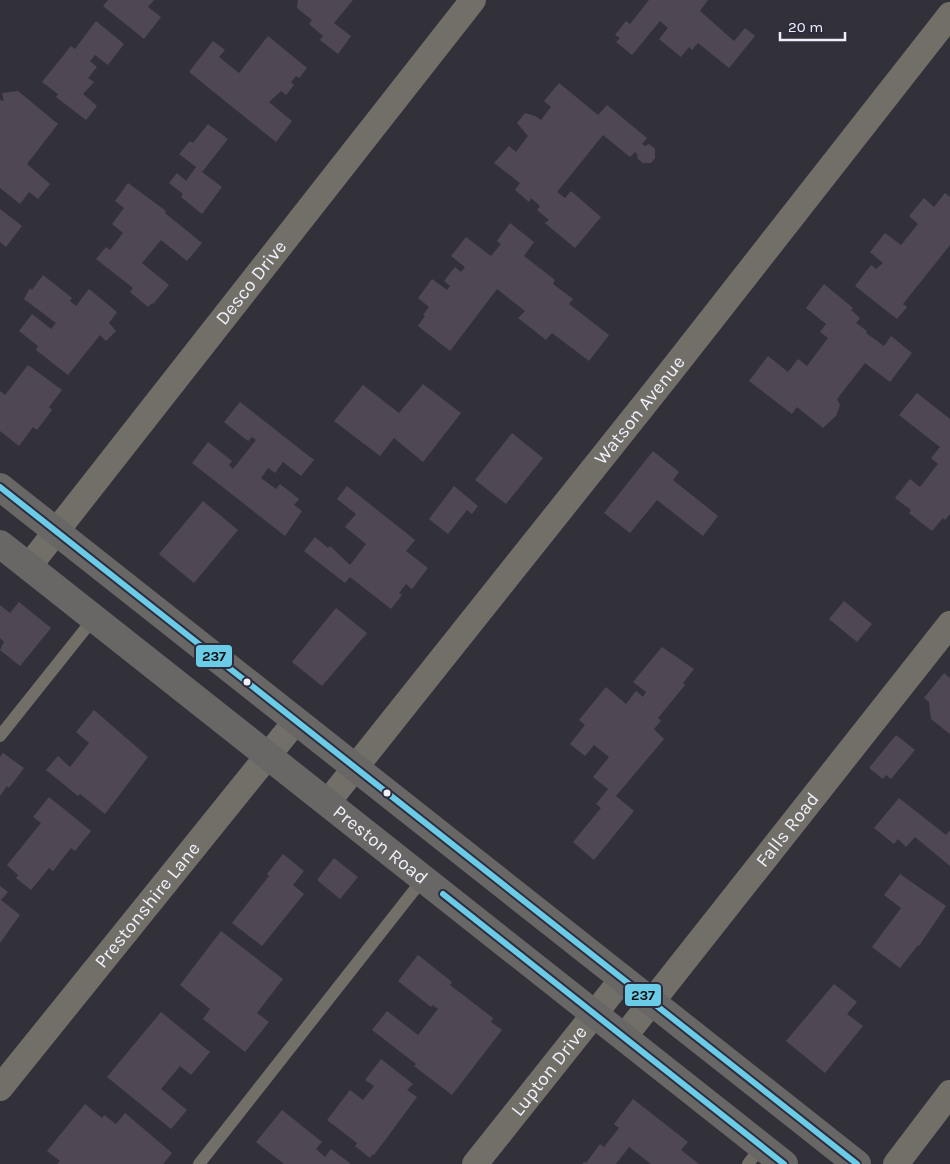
<svg xmlns="http://www.w3.org/2000/svg" width="950" height="1164" viewBox="0 0 950 1164" font-family="Karla,sans-serif">
  <style>
    .building { fill: #4f4854 }
    .lines { fill: none; stroke-linecap: round; stroke-linejoin: round }
    .lane { stroke: #726f69; stroke-width: 12 }
    .street { stroke: #726f69; stroke-width: 26 }
    .primary { stroke: #696765; stroke-width: 28 }
    .bus-1-casing { stroke: #2e2d3e; stroke-width: 10 }
    .bus-1 { stroke: #6bcce7; stroke-width: 6 }
    .bus-dot { fill: #f0f0fb; stroke: #2e2d3e; stroke-width: 2 }
    .labels { text-anchor: middle; dominant-baseline: central; stroke-width: 5; stroke-linejoin: round; paint-order: stroke }
    .street-label { font-size: 19px; fill: #f0f0fb; stroke: #2e2d3e }
    .line-badge { stroke: #2e2d3e; stroke-width: 2 }
    .pale-badge-label { font-size: 14px; text-anchor: middle; font-weight: bold; fill: #111 }
  </style>
  <rect width="100%" height="100%" fill="#32313a"/>
  <!-- building -->
  <path class="building" d="M108,0H154L148,7L161,17L144,39L103,6Z
    M298,0H353L334,23L351,36L338,54L320,40L323,36L309,24L312,20L297,8Z
    M649,0H708L700,11L734,41L745,28L755,36L729,68L698,43L692,50L689,47L681,57L659,39L668,28L660,21L632,55L616,42L620,38L615,35L626,21L630,24Z
    M96,21L124,44L108,65L95,55L90,61L97,67L88,78L94,82L83,94L97,106L86,120L56,97L58,94L42,82L71,46L75,49Z
    M268,36L307,68L299,78L296,76L291,82L294,85L286,95L281,91L269,102L292,121L276,142L189,72L213,41L225,50L219,57L239,73Z
    M559,83L598,115L607,105L647,138L642,144L645,146L649,144L655,149V158L651,163H643L638,159L637,154L635,152L630,157L603,135L557,192L565,198L571,191L601,217L575,248L545,223L549,220L537,210L540,206L531,198L529,202L515,190L520,183L494,163L509,146L516,152L528,136L517,123L525,113L535,116L541,120L551,107L544,101Z
    M18,91L58,124L27,164L50,184L38,199L29,192L20,204L0,188V100L4,101L2,93Z
    M208,124L228,139L202,172L222,187L202,214L181,197L183,194L169,183L177,173L186,181L196,167L179,154L190,141L193,143Z
    M128,183L166,211L165,213L202,243L187,261L161,240L142,263L169,285L153,304L152,303L148,307L130,292L133,288L96,259L106,247L110,250L123,233L112,224L124,208L115,201Z
    M945,193L950,197V245L903,304L907,307L897,319L855,286L871,265L876,269L883,263L870,252L885,233L901,245L918,224L909,216L924,198L934,207Z
    M0,209L22,226L6,247L0,242Z
    M510,223L534,242L524,256L555,280L553,284L573,299L569,304L609,335L589,361L552,333L546,340L518,318L525,311L497,289L450,351L418,326L425,316L423,315L429,307L418,298L432,279L447,290L450,286L444,281L455,267L461,272L465,267L451,256L466,237L491,256L501,244L497,241Z
    M43,275L72,298L70,301L76,306L89,289L117,312L109,323L116,331L106,341L100,335L68,375L36,350L38,346L19,331L32,314L51,329L56,323L24,299L30,288L32,290Z
    M824,284L853,308L851,310L860,318L856,323L867,331L866,333L884,346L891,336L912,353L890,382L865,363L837,399L840,405L836,416L823,428L797,407L792,414L749,381L768,356L788,372L798,359L807,366L828,338L820,332L826,324L806,308Z
    M28,365L62,390L49,407L52,410L37,430L33,427L19,446L0,431V391L5,395Z
    M423,384L461,413L423,462L394,438L380,456L334,421L363,385L399,413Z
    M917,393L950,419V514L945,520L943,518L932,531L909,513L911,510L895,498L910,479L920,487L938,464L931,458L940,447L899,415Z
    M240,402L314,460L301,476L283,462L275,473L268,468L261,478L276,489L280,484L299,499L294,505L302,511L285,536L192,463L208,442L232,461L229,465L233,469L256,440L252,437L248,441L224,422Z
    M512,433L543,458L506,504L475,480Z
    M653,451L679,472L673,480L718,516L703,536L657,500L630,533L604,513Z
    M347,486L415,540L406,551L428,568L412,589L406,584L399,593L402,595L391,609L350,577L345,583L304,551L315,537L328,548L330,546L350,565L366,544L345,527L356,514L337,499Z
    M454,486L478,506L472,514L467,510L448,534L429,519Z
    M203,501L238,530L194,583L159,554Z
    M844,601L872,624L857,642L829,619Z
    M19,602L51,628L20,666L0,650L4,642L0,638V605L10,613Z
    M336,608L367,633L322,686L292,662Z
    M662,647L694,669L683,683L685,685L658,718L661,721L654,729L664,739L616,796L634,811L594,860L573,842L601,808L596,804L608,789L593,777L609,757L594,745L585,756L570,744L585,725L579,720L606,687L626,704L636,691L643,697L646,692L633,682Z
    M944,673L950,678V734L931,719L929,702L924,698Z
    M94,710L148,757L105,814L80,794L78,796L46,770L58,756L70,767L89,743L76,732Z
    M896,735L915,750L891,779L886,775L883,779L869,768Z
    M3,753L24,768L9,788L7,786L0,796V757Z
    M49,797L91,831L75,851L71,848L53,871L49,868L31,890L16,878L18,875L7,865L41,823L33,817Z
    M899,798L946,835L950,830V866L915,837L906,847L898,839L894,844L874,828Z
    M283,854L304,871L293,885L304,894L262,946L232,923L269,876L267,874Z
    M334,858L358,877L340,899L317,880Z
    M900,874L946,906L919,946L918,945L900,968L872,947L901,908L884,895Z
    M0,886L8,892L1,900L20,915L0,943Z
    M221,931L283,979L257,1013L269,1022L245,1052L203,1019L210,1009L180,985Z
    M418,955L452,982L450,985L493,1018L491,1022L502,1030L452,1095L414,1066L416,1064L372,1030L387,1011L418,1035L438,1009L433,1005L431,1007L398,981Z
    M834,984L857,1002L847,1014L863,1026L825,1073L786,1041Z
    M161,1012L210,1052L191,1075L180,1066L161,1089L187,1110L171,1129L107,1077Z
    M381,1059L413,1084L407,1090L417,1097L374,1155L373,1154L370,1158L355,1146L357,1143L327,1120L350,1090L363,1100L374,1086L365,1080Z
    M633,1099L688,1142L681,1150L699,1164H651L629,1147L616,1164H582L584,1162L586,1163L600,1144L604,1147L619,1128L614,1124Z
    M85,1104L102,1118L104,1115L116,1124L125,1113L172,1153L163,1164H57L60,1161L47,1151Z
    M282,1110L322,1142L316,1149L325,1157L331,1149L351,1164H284L256,1142Z"/>
  <g class="lines">
    <!-- lane -->
    <path class="lane" d="M0,736L94,618
      M199,1164L423,879
      M748,1164L762,1146"/>
    <!-- street -->
    <g class="street">
      <path id="s1" d="M29,566L473,0"/>
      <path id="s2" d="M327,803L671,371L950,15"/>
      <path id="s3" d="M624,1037L950,624"/>
      <path id="s4" d="M0,1088L295,722"/>
      <path id="s5" d="M475,1164L623,978"/>
      <path d="M896,1164L950,1093"/>
    </g>
    <!-- primary -->
    <g class="primary">
      <path d="M0,487L857,1164"/>
      <path id="s6" d="M0,544L784,1164"/>
    </g>
    <!-- bus-1 casing -->
    <g class="bus-1-casing">
      <path id="bus-1" d="M0,487L857,1164
        M443,894L784,1164"/>
    </g>
    <!-- bus-1 -->
    <use href="#bus-1" class="bus-1"/>
  </g>
  <!-- markers -->
  <g class="bus-dot">
    <circle cx="247" cy="682" r="4.5"/>
    <circle cx="387" cy="793" r="4.5"/>
  </g>
  <g class="labels">
    <!-- street labels -->
    <g class="street-label">
      <text stroke="none"><textPath href="#s1" startOffset="360">Desco Drive</textPath></text>
      <text stroke="none"><textPath href="#s2" startOffset="502">Watson Avenue</textPath></text>
      <text stroke="none"><textPath href="#s3" startOffset="264">Falls Road</textPath></text>
      <text stroke="none"><textPath href="#s6" startOffset="485">Preston Road</textPath></text>
      <text stroke="none"><textPath href="#s4" startOffset="235">Prestonshire Lane</textPath></text>
      <text stroke="none"><textPath href="#s5" startOffset="119">Lupton Drive</textPath></text>
    </g>
  </g>
  <g class="line-badge">
    <rect x="195" y="644" width="38" height="24" rx="5" fill="#6bcce7"/>
    <rect x="624" y="983" width="38" height="24" rx="5" fill="#6bcce7"/>
  </g>
  <g class="pale-badge-label">
    <text x="214" y="661">237</text>
    <text x="643" y="1000">237</text>
  </g>
  <!-- scale -->
  <path d="M780 32v8h65v-8" fill="none" stroke="#f0f0fb" stroke-width="2.5"/>
  <text x="788" y="32" font-size="15" fill="#f0f0fb" stroke="#2e2d3e" stroke-width="4" paint-order="stroke">20 m</text>
</svg>
